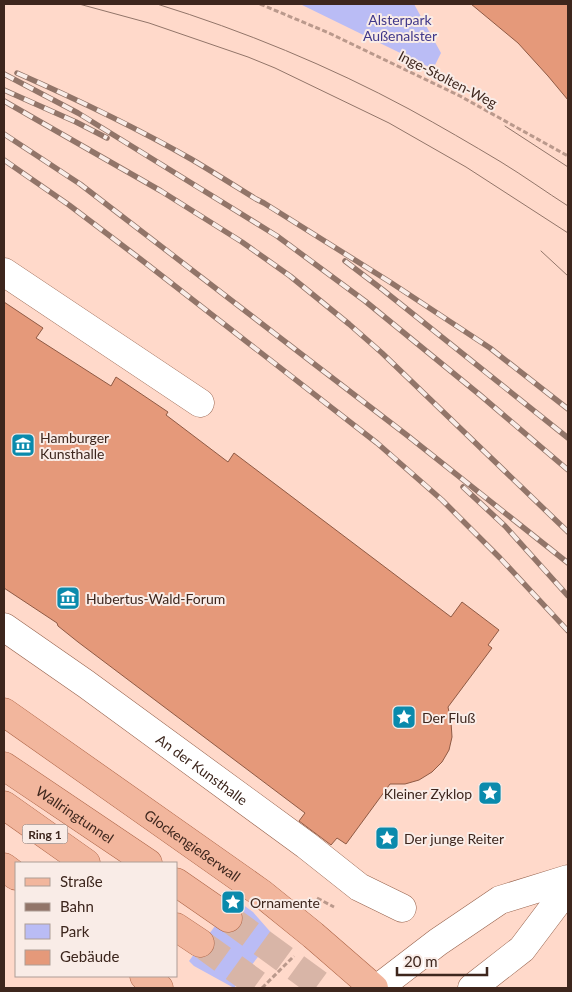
<svg xmlns="http://www.w3.org/2000/svg" width="572" height="992" viewBox="0 0 572 992" font-family="Lato,sans-serif">
  <style>
    .green { fill: #babcf5 }
    .building { fill: #e5997a; stroke: #8f5a44 }
    .lines { fill: none; stroke-linecap: round; stroke-linejoin: round }
    .major-tunnel { stroke: #d8b5a7; stroke-width: 28; stroke-dasharray: 28 14; stroke-linecap: butt }
    .minor-casing { stroke: #96614b; stroke-width: 29 }
    .major-casing { stroke: #ad6446; stroke-width: 29 }
    .path { stroke: #ba998c; stroke-width: 3; stroke-dasharray: 5 2.5; stroke-linecap: butt }
    .minor { stroke: #fff; stroke-width: 28 }
    .major { stroke: #f2b69d; stroke-width: 28 }
    .tram { stroke: #927569; stroke-width: 1 }
    .rail-casing { stroke: #927569; stroke-width: 5.5 }
    .rail { stroke: #f9ece7; stroke-width: 4; stroke-dasharray: 11; stroke-linecap: butt }
    .labels { text-anchor: middle; dominant-baseline: central; stroke-width: 4; stroke-linejoin: round; paint-order: stroke }
    .shield { fill: #f9ece7; stroke: #75615a; stroke-width: 1 }
    .shield-label { font-size: 12px; font-weight: bold; fill: #3d261d }
    .park-label { font-size: 14px; fill: #40388a; stroke: #f9ece7 }
    .street-label { font-size: 14px; fill: #3d261d; stroke: #f9ece7 }
    .poi-label { font-size: 14px; fill: #3d261d; stroke: #f9ece7; text-anchor: start }
  </style>
  <rect width="100%" height="100%" fill="#ffd9ca"/>
  <!-- green -->
  <path class="green" d="M300,4H414L441,53L433,69Z
    M235,899L253,912L274,936L234,988L194,966L189,961Z"/>
  <!-- building -->
  <path class="building" d="M471,4H568V100L548,76L518,43Z
    M4,302L43,328L36,338L111,386L116,377L168,412L166,415L228,462L234,453L451,617L462,602L499,630L488,645L492,648L448,707L451,722L452,737L449,750L442,762L432,772L419,780L405,784H390L346,844L337,838L331,845L299,821L305,813L78,642L58,626L57,623L4,588Z"/>
  <g class="lines">
    <!-- major-tunnel -->
    <path class="major-tunnel" d="M228,918L324,988
      M200,943L262,988"/>
    <!-- minor casing -->
    <g class="minor-casing">
      <g id="minor">
        <path d="M4,272L200,403"/>
        <path id="s1" d="M4,627L86,684L306,845L359,887L402,908"/>
        <path d="M378,988L438,942L500,900L568,879"/>
        <path d="M472,988L522,949L568,888"/>
      </g>
    </g>
    <!-- major casing -->
    <g class="major-casing">
      <g id="major">
        <path id="s2" d="M4,712L261,893L313,935L374,988"/>
        <path id="s3" d="M4,766L148,863"/>
        <path d="M4,805L86,863"/>
        <path d="M4,867L16,876"/>
        <path d="M176,882L228,918"/>
        <path d="M176,927L200,943"/>
        <path d="M144,976L159,988"/>
      </g>
    </g>
    <!-- path -->
    <path class="path" d="M260,4L329,33L460,96L568,156
      M317,898L334,907
      M262,988L294,956"/>
    <!-- minor -->
    <use href="#minor" class="minor"/>
    <!-- major -->
    <use href="#major" class="major"/>
    <!-- tram -->
    <path class="tram" d="M79,4L149,23L248,57L275,68L389,123L466,167L568,233
      M157,4C244,31 329,66 409,109C440,126 471,144 501,162C524,176 546,192 568,206
      M505,126L568,167
      M541,251L568,276"/>
    <!-- rail casing -->
    <g class="rail-casing">
      <path id="rail" d="M17,73C76,99 135,127 191,159C213,172 235,186 256,199L264,203L390,282L490,348L568,409
        M4,74L78,113L277,236L365,301L480,395L568,470
        M4,90L76,122L107,138
        M4,101L161,191L242,242L290,276L349,324L382,353L568,532
        M4,134L80,184L408,436L568,563
        M4,160L69,205L139,258L377,443L442,500L500,558L568,631
        M345,261L383,290L568,438
        M463,487L505,526L568,596"/>
    </g>
    <!-- rail -->
    <use href="#rail" class="rail"/>
  </g>
  <!-- icons -->
  <defs>
    <g id="museum-square" transform="scale(1.25)"><rect x="-9" y="-9" width="18" height="18" rx="4" fill="#0a8aac" stroke="#f9ece7"/><path d="M0-6L6-3V-2H-6V-3ZM-5-1h2V3h-2ZM-1-1h2V3h-2ZM3-1h2V3H3ZM-6 4H6V6H-6Z" fill="#fff"/></g>
    <g id="sight-square" transform="scale(1.25)"><rect x="-9" y="-9" width="18" height="18" rx="4" fill="#0a8aac" stroke="#f9ece7"/><path d="M0-6L1.8-2.2L6-1.7L2.9 1.2L3.7 5.4L0 3.3L-3.7 5.4L-2.9 1.2L-6-1.7L-1.8-2.2Z" fill="#fff"/></g>
  </defs>
  <g fill-rule="evenodd">
    <use href="#museum-square" x="23" y="445"/>
    <use href="#museum-square" x="68" y="598"/>
    <use href="#sight-square" x="404" y="717"/>
    <use href="#sight-square" x="490" y="793"/>
    <use href="#sight-square" x="387" y="838"/>
    <use href="#sight-square" x="233" y="902"/>
  </g>
  <g class="labels">
    <!-- shield labels -->
    <rect class="shield" x="22.5" y="824.5" width="45" height="19" rx="4"/>
    <g class="shield-label">
      <text x="45" y="834">Ring 1</text>
    </g>
    <!-- park labels -->
    <g class="park-label">
      <text x="400" y="19">Alsterpark<tspan x="400" dy="16">Außenalster</tspan></text>
    </g>
    <!-- street labels -->
    <g class="street-label">
      <text transform="translate(448 79) rotate(27)">Inge-Stolten-Weg</text>
      <text stroke="none"><textPath href="#s1" startOffset="244">An der Kunsthalle</textPath></text>
      <text stroke="none"><textPath href="#s3" startOffset="86">Wallringtunnel</textPath></text>
      <text stroke="none"><textPath href="#s2" startOffset="231">Glockengießerwall</textPath></text>
    </g>
    <!-- poi labels -->
    <g class="poi-label">
      <text x="40" y="437">Hamburger<tspan x="40" dy="16">Kunsthalle</tspan></text>
      <text x="86" y="598">Hubertus-Wald-Forum</text>
      <text x="422" y="717">Der Fluß</text>
      <text x="472" y="793" text-anchor="end">Kleiner Zyklop</text>
      <text x="404" y="838">Der junge Reiter</text>
      <text x="250" y="902">Ornamente</text>
    </g>
  </g>
  <!-- border -->
  <rect width="572" height="992" fill="none" stroke="#3d261d" stroke-width="10"/>
  <!-- legend -->
  <rect x="15" y="862" width="162" height="115" fill="#f9ece7" stroke="#ae9d96"/>
  <rect x="25" y="878" width="25" height="8" fill="#f2b69d" stroke="#ae9d96"/>
  <text x="60" y="887" font-size="15" fill="#3d261d">Straße</text>
  <rect x="25" y="903" width="25" height="8" fill="#927569" stroke="#ae9d96"/>
  <text x="60" y="912" font-size="15" fill="#3d261d">Bahn</text>
  <rect x="25" y="924" width="25" height="15" fill="#babcf5" stroke="#ae9d96"/>
  <text x="60" y="937" font-size="15" fill="#3d261d">Park</text>
  <rect x="25" y="950" width="25" height="15" fill="#e5997a" stroke="#ae9d96"/>
  <text x="60" y="962" font-size="15" fill="#3d261d">Gebäude</text>
  <!-- scale -->
  <path d="M397 967v8h90v-8" fill="none" stroke="#3d261d" stroke-width="2.5"/>
  <text x="404" y="967" font-size="15" fill="#3d261d" stroke="#f9ece7" stroke-width="4" paint-order="stroke">20 m</text>
</svg>
